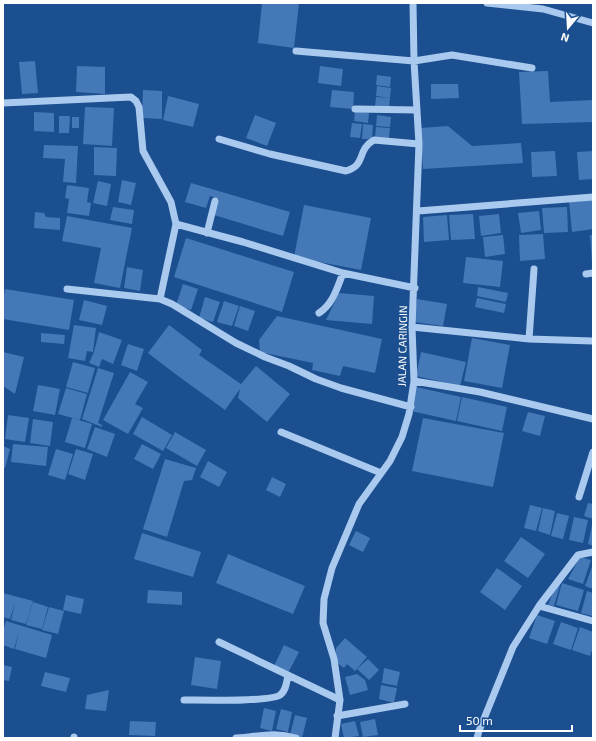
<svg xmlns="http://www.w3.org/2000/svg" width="596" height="741" viewBox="0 0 596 741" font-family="'Exo 2',sans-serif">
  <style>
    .building { fill: #4478b7 }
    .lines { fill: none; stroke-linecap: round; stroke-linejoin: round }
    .minor { stroke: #a9c9ee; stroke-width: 7 }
    .labels { text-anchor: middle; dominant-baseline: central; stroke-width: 3; stroke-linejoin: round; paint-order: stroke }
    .street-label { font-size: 11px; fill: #fff; stroke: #1b4f8f }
  </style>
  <rect width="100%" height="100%" fill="#1b4f8f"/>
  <!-- building -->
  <path class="building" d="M262,3H299L294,48L258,43Z
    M35,61L38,93L22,94L19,62Z
    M77,66L105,67V94L76,92Z
    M320,66L343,69L341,86L318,83Z
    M548,71L550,102L593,100V122L522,124L519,72Z
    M377,75L391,77L390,87L376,85Z
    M431,84H458L459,98L431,99Z
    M377,86L391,88L390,98L376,96Z
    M143,90L162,91V119L142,118Z
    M332,90L354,92L353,109L330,107Z
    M168,96L199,104L193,127L163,120Z
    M376,97L390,98L389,109L375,107Z
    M85,107L114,108L112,146L83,144Z
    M355,111L369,113L368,123L354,121Z
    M34,112L54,113V132L34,131Z
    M255,115L276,123L267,146L246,138Z
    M377,115L391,117L390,127L376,126Z
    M59,116H70L69,133H59Z
    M72,117H79V128H72Z
    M352,123L362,124L360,138L350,137Z
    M363,124L373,125L372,139H362Z
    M448,126L472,146L521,143L523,163L423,169L420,128Z
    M376,127L390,128L389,138L375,137Z
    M44,145L78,146L76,183L63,182L65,159L43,158Z
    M94,147L117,148L116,176L94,175Z
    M555,151L557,176L532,177L531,152Z
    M593,151V179L579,180L577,152Z
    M122,180L136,183L131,205L118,202Z
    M98,181L111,184L107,206L93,203Z
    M191,183L290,212L283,236L214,215L219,199L210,196L206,208L185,202Z
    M67,185L89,188L87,202L91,203L89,216L67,213L69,199L65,198Z
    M593,200V229L572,232L569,202Z
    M304,205L371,218L361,270L294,257Z
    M113,207L134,210L132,224L110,220Z
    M567,207L568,232L544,233L542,208Z
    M539,211L541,230L521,233L518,213Z
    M35,212L44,213L46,217L60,218V230L34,228Z
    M473,214L475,239L451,240L449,215Z
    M499,214L501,233L481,236L479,216Z
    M447,215L449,240L424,242L423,217Z
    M67,216L132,228L120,288L94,283L101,248L62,241Z
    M543,234L545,259L520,261L519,235Z
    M503,235L505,254L485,257L483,237Z
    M590,235H593V263H592Z
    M186,238L294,272L282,312L174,277Z
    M466,257L503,261L500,287L463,283Z
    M127,267L143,270L140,291L124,288Z
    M183,284L198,289L191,310L176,305Z
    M478,287L508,293L506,302L477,296Z
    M5,289L74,300L69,330L3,319V302Z
    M339,293L374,296L372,324L326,320Z
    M205,297L220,302L213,322L199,318Z
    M477,298L506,304L504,313L475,307Z
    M417,299L447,304L443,326L414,322Z
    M84,300L107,306L102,325L79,320Z
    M224,301L239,306L232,326L217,322Z
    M240,306L255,311L248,331L234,326Z
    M277,316L382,339L375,373L343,366L340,376L312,370L313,363L260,352L259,340Z
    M74,325L96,328L93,352L87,351L85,361L68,358Z
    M169,325L202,350L199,355L241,384L256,366L290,394L267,422L238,398L240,389L225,410L174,373L148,353Z
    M99,332L122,340L113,364L102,359L99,367L89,363L94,352Z
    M41,333L65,335L64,344L41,342Z
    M472,338L510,345L502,388L464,381Z
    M128,344L144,349L137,371L121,365Z
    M3,352L24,357L15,394L3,386Z
    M421,352L466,362L460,386L416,376Z
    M73,362L95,368L88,393L66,387Z
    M98,368L114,373L98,423L102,425V427L82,419Z
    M130,372L148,382L135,404L143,408L128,434L103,420Z
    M38,385L60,389L55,415L33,411Z
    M416,387L461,397L456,421L411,411Z
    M66,388L87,394L80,420L58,414Z
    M462,397L507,407L502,431L457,421Z
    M528,412L545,416L540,436L522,431Z
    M8,415L29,418L25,442L5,439Z
    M142,417L172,435L163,451L133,434Z
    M72,418L92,424L85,448L65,442Z
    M423,418L504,433L493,487L412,471Z
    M33,419L53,422L50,446L30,443Z
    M95,427L115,434L107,457L87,449Z
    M175,432L206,450L197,466L166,448Z
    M13,444L48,447L46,466L11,462Z
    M142,444L161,454L153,469L134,459Z
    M3,446L10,449L5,468H3Z
    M56,449L73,454L65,480L48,475Z
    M76,449L93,454L85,480L68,474Z
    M165,459L196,468L192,480L184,481L167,537L143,529Z
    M208,461L227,472L219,487L200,477Z
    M272,477L286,484L280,497L266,490Z
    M588,503L593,504V519L584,516Z
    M530,505L542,508L536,531L524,528Z
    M543,508L555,511L550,535L538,531Z
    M557,513L569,516L563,539L551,536Z
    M574,517L588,520L583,543L569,540Z
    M592,525H593V546L588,544Z
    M356,531L370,538L363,552L349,545Z
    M142,533L201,552L193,577L134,559Z
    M521,537L545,554L528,578L504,561Z
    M228,554L305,586L293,614L216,583Z
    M580,557L591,560L583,584L568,579Z
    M593,564V589L585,586Z
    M497,568L522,586L505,610L480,592Z
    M562,583L584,590L578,611L556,605Z
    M556,585H560L554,606L548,605Z
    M148,590L182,592V605L147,603Z
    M587,591L593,593L592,616L581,613Z
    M3,593L33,601L26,624L11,620L15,602L10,619L3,617Z
    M66,595L84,599L81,614L63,610Z
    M33,602L48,607L42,629L26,625Z
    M49,607L64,611L58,634L42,630Z
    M537,615L555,621L547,644L529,638Z
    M6,621L52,635L46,658L15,649L19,632L14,649L3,645V631Z
    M561,622L578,628L571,650L553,644Z
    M580,627L593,632V647L590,656L572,650Z
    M345,638L367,657L355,671L347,664L344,668L336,662V648Z
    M284,645L299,652L288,673L274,666Z
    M195,657L221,661L217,689L191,685Z
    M368,659L379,670L369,680L357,669Z
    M3,665L12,667L9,681L3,680Z
    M384,668L400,672L397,686L382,683Z
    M45,672L70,678L66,692L41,686Z
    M357,674L365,680L368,690L350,695L345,677Z
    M381,685L397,688L394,703L379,699Z
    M109,690L106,711L85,709L87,695Z
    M264,708L276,711L272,731L260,728Z
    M281,709L292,712L288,732L276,729Z
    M295,715L307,718L302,738L290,735Z
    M375,719L378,735L363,737L360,722Z
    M130,721L156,722L155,736L129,735Z
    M355,721L359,736L344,738L341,724Z"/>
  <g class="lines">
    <!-- minor -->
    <path class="minor" d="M487,3L543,9L593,23
      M296,51L414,61L452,55L532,68
      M3,103L131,97L136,101L139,107L143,151L171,202L176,224L160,299L172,304L236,343L265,357L289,366L316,379L341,388L411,407
      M355,109L417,110
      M219,139L270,154L346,171C367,165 356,150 374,140L419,144
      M418,211L593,197
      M176,224L243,242L343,273L415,288
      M207,233L215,201
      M586,274L593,273
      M67,289L160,299
      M319,313C333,304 337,288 343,273
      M412,327L529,339L534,269
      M529,339L593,341
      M414,381L480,392L593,419
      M281,432L381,473
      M579,497L593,452
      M593,552L578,555L539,606L593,621
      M219,642L340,700
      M184,700C201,700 270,702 280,695C286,691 287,681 288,675
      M337,716L405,704
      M74,738V737
      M236,738C258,737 273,731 296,738
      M335,738L340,700L334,659L323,623L324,599L332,568L359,504L390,461L402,437L409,414L414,381L412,327L419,144L414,61L413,3
      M477,738L479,731L513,647L539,606"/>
  </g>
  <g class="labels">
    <!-- street labels -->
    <g class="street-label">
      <text transform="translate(402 346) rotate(-89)">JALAN CARINGIN</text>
    </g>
  </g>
  <!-- border -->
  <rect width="596" height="741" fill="none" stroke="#ffffff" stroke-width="8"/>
  <!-- north arrow -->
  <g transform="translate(568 28) rotate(198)" stroke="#1b4f8f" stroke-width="3" paint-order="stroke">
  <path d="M0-3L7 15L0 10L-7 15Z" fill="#ffffff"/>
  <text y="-6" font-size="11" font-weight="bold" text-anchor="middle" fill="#ffffff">N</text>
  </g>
  <!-- scale -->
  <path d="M460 725v6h112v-6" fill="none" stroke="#ffffff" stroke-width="2"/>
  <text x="466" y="725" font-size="12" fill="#ffffff" stroke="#1b4f8f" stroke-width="3" paint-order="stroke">50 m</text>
</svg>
